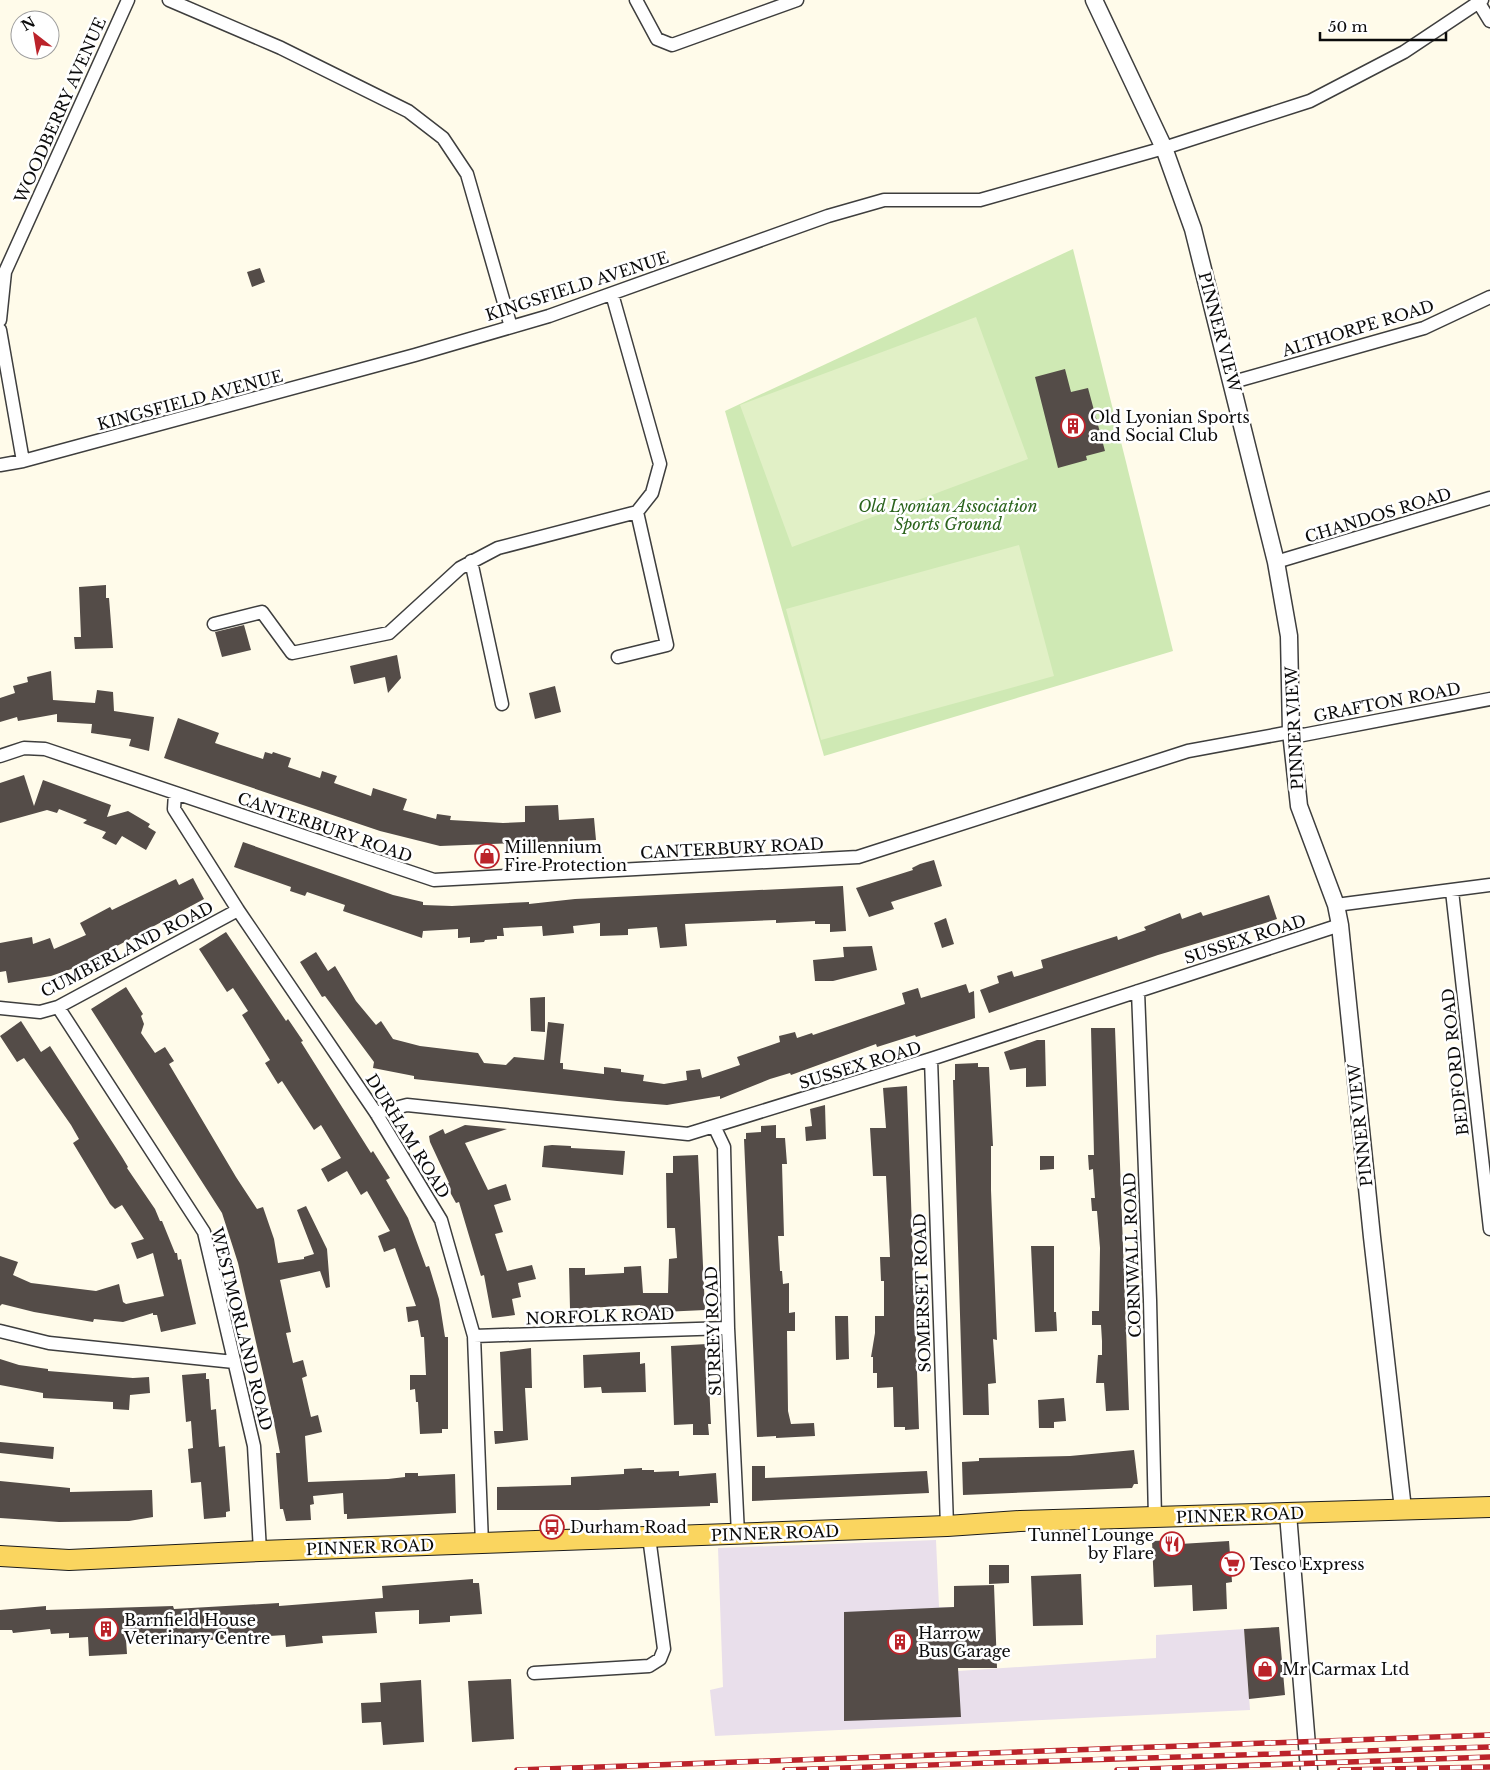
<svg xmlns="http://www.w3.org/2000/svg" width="1490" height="1770" viewBox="0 0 1490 1770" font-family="'Libre Baskerville',serif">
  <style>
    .industrial { fill: #e9dfeb }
    .green { fill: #cfe9b4 }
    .pitch { fill: #e1f0c6 }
    .building { fill: #544c48 }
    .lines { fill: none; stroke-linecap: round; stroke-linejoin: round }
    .minor-casing { stroke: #3e3e3e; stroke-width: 15 }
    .tertiary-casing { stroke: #3e3e3e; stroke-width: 19 }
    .primary-casing { stroke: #1c1c1c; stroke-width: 22 }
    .minor { stroke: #fff; stroke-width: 12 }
    .tertiary { stroke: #fff; stroke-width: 16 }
    .primary { stroke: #fad55f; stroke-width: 20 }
    .rail-casing { stroke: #bb232a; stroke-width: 5.5 }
    .rail { stroke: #fff; stroke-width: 4; stroke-dasharray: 11; stroke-linecap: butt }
    .labels { text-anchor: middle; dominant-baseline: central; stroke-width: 5; stroke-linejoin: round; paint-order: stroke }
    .street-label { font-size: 16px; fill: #0b0b0b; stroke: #fff }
    .poi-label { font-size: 16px; fill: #0b0b0b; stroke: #fff; text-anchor: start }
    .park-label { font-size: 16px; font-style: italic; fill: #2a631c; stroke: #fff }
  </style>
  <rect width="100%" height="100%" fill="#fffbea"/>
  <!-- industrial -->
  <path class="industrial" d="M936,1540L939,1607H955L958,1671L1156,1658V1635L1244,1629L1250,1710L715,1736L710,1690L723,1687L718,1548Z"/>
  <!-- green -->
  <path class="green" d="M1073,249L1173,651L824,756L725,411Z"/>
  <!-- pitch -->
  <path class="pitch" d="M976,317L1028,459L792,547L740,405Z
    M1019,545L1054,676L821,740L786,609Z"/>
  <!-- building -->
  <path class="building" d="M260,268L265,282L252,287L247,272Z
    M1065,369L1071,392L1088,388L1105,451L1086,456L1087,460L1058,468L1035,377Z
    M106,585V598H109L113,648L75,649L74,637H81L79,587Z
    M244,625L251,650L222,657L215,632Z
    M397,655L401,678L388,693L385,677L354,684L350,666Z
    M51,671L53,700L95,703L97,690L113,692L114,711L154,717L149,751L129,746L131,739L91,733L92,724L57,722V714L18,721L17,717L0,722V698L15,693L13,686L28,682L27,677Z
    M555,686L561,712L535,719L529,693Z
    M178,718L219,733L215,743L263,759L265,752L272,754L273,752L291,758L288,767L320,778L322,771L337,776L334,783L371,796L373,788L407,799L403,810L436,819L437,814L451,816L450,820L503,823L525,822V806L558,805L559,820L594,818L596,840L440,846L380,831L164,758Z
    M24,775L34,806L43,780L111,805L107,817L128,811L150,824L148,827L156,832L146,850L122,836L116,845L102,838L106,832L83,823L87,820L59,809L57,813L47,810L0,823V783Z
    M243,842L393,895L423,902V905L452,906L529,902V904L575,899L843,886L846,931L830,932V924H815V921L776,923V920L685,924L687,946L660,948L657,927L628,929V935L600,936V923L573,926L574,933L543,936L542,926L503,928L504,936H497V939L485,940L484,942L470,943V937L458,938V929L423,931L422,938L343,911L345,905L307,892L305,896L290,891L291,887L234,867Z
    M934,860L942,886L891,902L894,909L869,917L856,888L913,870L912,868L920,864Z
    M193,878L204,899L80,966L51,976L8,983L6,971L0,972V943L32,937L33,944L50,938L54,949L86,935L80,923L110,907L112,910L176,879L179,885Z
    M1269,895L1277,919L1262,924L1158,955L989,1013L980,990L999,983L997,976L1012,971L1014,977L1043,968L1041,960L1117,936L1118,940L1146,930L1144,927L1180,913L1182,919L1201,912L1203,916Z
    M946,918L954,944L942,948L934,923Z
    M226,932L286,1021L288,1019L303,1041L301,1042L371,1153L373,1151L390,1178L386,1180L408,1218L426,1267L429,1266L439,1299L445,1337H448V1429H442V1433L420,1434L418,1402H416L415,1389L410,1390V1375H426L424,1337H421L418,1320L408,1322L406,1307L416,1306L395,1248L384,1252L378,1236L390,1231L367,1191L361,1195L347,1171L328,1182L321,1169L341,1158L321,1125L314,1130L282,1081L278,1084L265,1063L270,1060L242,1015L248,1011L233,988L227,992L199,949Z
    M872,946L877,970L833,981H815L813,960L844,957L843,947Z
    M316,952L328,971L335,966L356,1001L376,1025L381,1021L393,1039L420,1046L478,1053L484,1063L506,1065L514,1057L544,1060L548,1022L564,1024L560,1063H563V1069L604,1074V1067L621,1069V1072L644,1075L643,1081L664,1084L687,1080L686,1071L700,1069L702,1078L740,1065L737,1057L780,1042L779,1036L795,1032L797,1038L812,1033L813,1035L905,1004L902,993L918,988L921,998L966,984L969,993L974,991L975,1018L916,1037L915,1035L877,1047L876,1044L791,1075L790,1073L770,1079L720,1099V1096L667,1105L617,1101L414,1079V1076L373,1068L374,1062L325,996L322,997L300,962Z
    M126,987L143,1014L141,1016L144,1024L141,1033L155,1053L165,1047L174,1061L169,1064L236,1177L257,1209L263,1207L274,1239L278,1263L304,1259V1257L314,1254L297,1210L306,1206L327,1249L330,1287L326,1288L320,1271L280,1280L291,1332L286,1333L293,1363L303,1360L307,1376L302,1378L311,1417L318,1415L322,1432L305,1436L308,1482L388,1479L405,1477V1473H418V1476L455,1474L456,1513L347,1519V1514H344L343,1493L313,1496L314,1504L310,1505L311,1520L286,1521L283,1509H280L276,1453H280L273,1417L238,1263L222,1213L91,1009Z
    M545,997V1032L531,1031L530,998Z
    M21,1021L41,1052L50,1046L122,1157L128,1167L127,1168L155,1209L160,1221H162L175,1253H177L178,1260L181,1259L196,1324L161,1332L157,1315H153V1313L123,1322L94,1319L93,1322L34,1312L2,1304L0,1306V1256L18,1262L13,1275L31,1283L96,1291L119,1284L123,1302L126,1304L164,1296L153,1253L137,1259L131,1243L144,1239L122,1205L115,1209L110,1204L73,1143L79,1139L71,1125L24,1058L17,1062L0,1036Z
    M1091,1028H1115L1129,1410L1106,1411L1104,1383H1096L1098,1355H1102V1341L1101,1325H1092V1311H1099L1100,1248L1097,1211H1092L1091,1198H1095L1093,1169L1089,1170L1088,1155H1094Z
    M1037,1040H1045L1046,1086L1026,1087V1068L1010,1070L1004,1052Z
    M978,1063V1067H989L993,1146H991V1190L997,1340L993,1339L996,1383L988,1384L989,1415H963L953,1080H955V1064Z
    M907,1086L919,1429L905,1430V1427H894L893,1387L877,1388V1373H873V1357H871L875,1333V1316H884V1281H881L880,1257H890L886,1176H873L870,1128H886L883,1088Z
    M825,1105L826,1139L806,1141L805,1127L812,1126L810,1109Z
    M465,1125L507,1129L465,1143L488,1190L506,1184L511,1200L494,1205L503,1232L495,1234L507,1271L532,1265L536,1279L518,1283L521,1297L512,1299L515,1315L492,1318L484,1275L481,1276L459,1202L456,1203L451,1194L447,1184L449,1183L430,1142L429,1136L443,1129L445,1134Z
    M776,1125V1138H785L787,1164H782L784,1236H778L780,1271H782L783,1284L789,1283V1313L795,1312V1331H787L788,1411L791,1424L814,1423L815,1436L776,1438V1436L757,1437L744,1139H746V1133L761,1132V1126Z
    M552,1145L571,1146V1148L625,1151L623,1175L542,1167L544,1146Z
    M698,1155L705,1310L641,1313L640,1305L570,1309L569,1268H585V1275L624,1273V1267L641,1266L643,1293H668L669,1259L677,1258L675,1228H667L666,1173H673V1156Z
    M1040,1156H1054V1169L1040,1170Z
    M1031,1246H1054V1312H1056L1057,1331L1035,1332Z
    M835,1316H848L849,1359L836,1360Z
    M707,1344L711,1424H708L709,1435H693V1424L674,1425L671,1346Z
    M531,1348L532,1388H525L528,1440L495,1444L494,1431H503L500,1352Z
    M640,1352V1364L645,1363L646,1392L602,1393L601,1387L584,1388L583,1355Z
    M0,1359L19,1365L48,1369V1371L133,1378L149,1377L150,1393L130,1395L129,1410L113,1409V1402L43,1398V1393L0,1385Z
    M206,1373V1379H209L211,1410L216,1409L219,1447L225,1446L230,1511L226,1512V1517L204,1519L201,1482L191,1483L188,1449L193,1448L191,1421L186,1422L182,1375Z
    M1064,1398L1066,1421L1054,1422V1428H1039L1038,1400Z
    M0,1442L54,1447L53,1459L0,1453Z
    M1134,1450L1138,1484H1134L1132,1488L963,1495L962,1462L979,1461V1458L1070,1456Z
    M752,1466H765V1478L927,1471L929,1493L752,1501Z
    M642,1468V1470H654V1472L679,1471V1476L716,1473L718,1503H710V1506L598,1510H497V1487L571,1485V1477L624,1474V1469Z
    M0,1481L70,1488V1492L152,1490L153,1517L129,1521L59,1522L0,1518Z
    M1180,1540V1544L1229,1541L1232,1582L1226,1583L1227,1609L1193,1611L1192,1585L1154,1587L1152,1541Z
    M989,1565H1009V1583L989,1584Z
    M1081,1574L1083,1625L1033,1626L1031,1576Z
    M473,1579V1583H479L482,1614L450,1616V1622L419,1624V1610L375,1612L377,1633L322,1636L323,1643L286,1647L285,1635L180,1642V1637L126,1639L127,1654L89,1656L88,1637L69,1638V1633L51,1634L50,1629L13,1633L12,1630H0V1610L46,1606V1610L173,1606L174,1609L279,1603V1606L383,1598L382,1586Z
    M994,1585L997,1668H958L961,1717L844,1721V1612L954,1607V1586Z
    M1279,1627L1285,1695L1249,1699L1244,1629Z
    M511,1679L514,1739L472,1742L468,1681Z
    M421,1680L424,1742L383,1745L381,1722L362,1723L361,1703L381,1702L380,1683Z"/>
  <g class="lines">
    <!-- minor casing -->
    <g class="minor-casing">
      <path id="minor" d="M169,0L281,48L408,111L443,138L467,174L511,327
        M636,0L657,39L672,45L797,0
        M1479,3L1490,21
        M0,320L5,272L128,0
        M0,330L23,461
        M1233,382L1424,328L1490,297
        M0,465L23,461L415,355L549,316L828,216L884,200H980L1164,148L1310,101L1404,52L1482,0
        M471,561L502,704
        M1276,562L1490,498
        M214,624L262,612L292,653L389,633L460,568L498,548L637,512L652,493L660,464L612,294
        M618,657L667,645L637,512
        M0,756L24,748L45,749L434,880L858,857L1188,751L1291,732L1303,735L1490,699
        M175,793L174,809L238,910L376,1113L441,1220L474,1336L482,1544
        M1452,891L1490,1229
        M1336,905L1490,885
        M1138,991L1150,1300L1155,1518
        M58,1007L204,1232L254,1446L260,1551
        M0,1008L40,1012L58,1007L238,910
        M931,1059L947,1526
        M376,1113L407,1105L688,1134L931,1059L1340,925
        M715,1128L724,1147L728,1328L738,1534
        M0,1331L49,1343L234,1362
        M474,1336L728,1328
        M534,1673L649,1666L660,1659L664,1649L649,1537"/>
    </g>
    <!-- tertiary casing -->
    <g class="tertiary-casing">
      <path id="tertiary" d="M1094,0L1164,148L1193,229L1276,562L1289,636L1291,732L1299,806L1336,905L1340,925L1372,1237L1403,1509
        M1288,1514L1309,1770"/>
    </g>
    <!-- primary casing -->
    <g class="primary-casing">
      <path id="primary" d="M0,1556L69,1560L260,1551L947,1526L1020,1521L1490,1507"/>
    </g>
    <!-- minor -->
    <use href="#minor" class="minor"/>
    <!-- tertiary -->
    <use href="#tertiary" class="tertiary"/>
    <!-- primary -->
    <use href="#primary" class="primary"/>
    <!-- rail casing -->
    <g class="rail-casing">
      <path id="rail" d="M517,1770L1490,1735
        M785,1770C1020,1762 1255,1753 1490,1747
        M1117,1770L1490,1757
        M1340,1770L1490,1767"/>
    </g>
    <!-- rail -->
    <use href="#rail" class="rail"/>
  </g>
  <!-- icons -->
  <defs>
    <g id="building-ring" transform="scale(1.25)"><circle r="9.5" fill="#fff" stroke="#bb232a" stroke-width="1.5"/><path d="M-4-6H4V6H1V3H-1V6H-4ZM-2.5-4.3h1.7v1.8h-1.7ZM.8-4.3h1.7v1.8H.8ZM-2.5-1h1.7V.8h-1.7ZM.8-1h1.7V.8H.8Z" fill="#bb232a"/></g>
    <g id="shop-ring" transform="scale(1.25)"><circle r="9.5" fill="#fff" stroke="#bb232a" stroke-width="1.5"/><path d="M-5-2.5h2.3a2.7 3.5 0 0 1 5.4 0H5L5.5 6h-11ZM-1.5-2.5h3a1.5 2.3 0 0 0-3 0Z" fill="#bb232a"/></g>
    <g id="bus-ring" transform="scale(1.25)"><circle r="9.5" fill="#fff" stroke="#bb232a" stroke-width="1.5"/><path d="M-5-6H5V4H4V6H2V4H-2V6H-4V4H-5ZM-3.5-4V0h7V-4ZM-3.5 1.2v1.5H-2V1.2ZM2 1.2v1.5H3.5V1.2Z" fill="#bb232a"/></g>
    <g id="restaurant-ring" transform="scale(1.25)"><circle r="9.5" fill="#fff" stroke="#bb232a" stroke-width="1.5"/><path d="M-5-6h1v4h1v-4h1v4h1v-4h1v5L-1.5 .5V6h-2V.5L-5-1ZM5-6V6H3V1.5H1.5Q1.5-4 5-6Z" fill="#bb232a"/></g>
    <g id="supermarket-ring" transform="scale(1.25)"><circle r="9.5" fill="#fff" stroke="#bb232a" stroke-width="1.5"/><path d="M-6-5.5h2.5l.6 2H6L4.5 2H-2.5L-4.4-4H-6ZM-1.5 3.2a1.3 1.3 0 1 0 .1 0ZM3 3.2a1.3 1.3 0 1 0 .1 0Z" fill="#bb232a"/></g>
  </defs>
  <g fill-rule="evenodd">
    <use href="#building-ring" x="1073" y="426"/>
    <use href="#shop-ring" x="487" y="856"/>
    <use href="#bus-ring" x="552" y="1527"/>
    <use href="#restaurant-ring" x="1172" y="1544"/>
    <use href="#supermarket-ring" x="1232" y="1564"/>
    <use href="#building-ring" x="106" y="1629"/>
    <use href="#building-ring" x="900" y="1642"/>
    <use href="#shop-ring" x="1265" y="1669"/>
  </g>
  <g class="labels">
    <!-- street labels -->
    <g class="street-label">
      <text transform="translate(60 110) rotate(-66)">WOODBERRY AVENUE</text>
      <text transform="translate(577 286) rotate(-18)">KINGSFIELD AVENUE</text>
      <text transform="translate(1358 328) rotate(-17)">ALTHORPE ROAD</text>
      <text transform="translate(1220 332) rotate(75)">PINNER VIEW</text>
      <text transform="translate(190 400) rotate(-15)">KINGSFIELD AVENUE</text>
      <text transform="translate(1378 515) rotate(-17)">CHANDOS ROAD</text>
      <text transform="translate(1387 702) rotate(-11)">GRAFTON ROAD</text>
      <text transform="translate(1294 728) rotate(-93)">PINNER VIEW</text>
      <text transform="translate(325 827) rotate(19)">CANTERBURY ROAD</text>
      <text transform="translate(732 848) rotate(-3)">CANTERBURY ROAD</text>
      <text transform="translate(1245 939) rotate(-18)">SUSSEX ROAD</text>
      <text transform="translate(127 949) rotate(-27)">CUMBERLAND ROAD</text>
      <text transform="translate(1455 1062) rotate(-96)">BEDFORD ROAD</text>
      <text transform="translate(860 1065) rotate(-17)">SUSSEX ROAD</text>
      <text transform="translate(1360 1125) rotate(-96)">PINNER VIEW</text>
      <text transform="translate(408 1136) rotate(58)">DURHAM ROAD</text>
      <text transform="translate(1132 1255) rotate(-92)">CORNWALL ROAD</text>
      <text transform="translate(922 1293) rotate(-92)">SOMERSET ROAD</text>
      <text transform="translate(600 1316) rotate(-2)">NORFOLK ROAD</text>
      <text transform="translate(242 1329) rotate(76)">WESTMORLAND ROAD</text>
      <text transform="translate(713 1331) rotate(-92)">SURREY ROAD</text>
      <text transform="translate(1240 1515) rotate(-2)">PINNER ROAD</text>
      <text transform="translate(775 1533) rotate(-2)">PINNER ROAD</text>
      <text transform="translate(370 1547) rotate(-2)">PINNER ROAD</text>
    </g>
    <!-- poi labels -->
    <g class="poi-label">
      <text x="1090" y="417">Old Lyonian Sports<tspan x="1090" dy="18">and Social Club</tspan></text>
      <text x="504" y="847">Millennium<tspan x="504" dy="18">Fire Protection</tspan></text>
      <text x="570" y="1527">Durham Road</text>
      <text x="1154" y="1535" text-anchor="end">Tunnel Lounge<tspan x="1154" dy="18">by Flare</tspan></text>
      <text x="1250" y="1564">Tesco Express</text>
      <text x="124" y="1620">Barnfield House<tspan x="124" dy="18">Veterinary Centre</tspan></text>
      <text x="918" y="1633">Harrow<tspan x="918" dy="18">Bus Garage</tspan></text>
      <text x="1282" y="1669">Mr Carmax Ltd</text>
    </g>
    <!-- park labels -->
    <g class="park-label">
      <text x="948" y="506">Old Lyonian Association<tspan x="948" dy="18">Sports Ground</tspan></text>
    </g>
  </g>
  <!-- north arrow -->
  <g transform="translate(35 35) rotate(329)"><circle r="24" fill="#ffffff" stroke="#9d9d9d"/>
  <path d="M0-4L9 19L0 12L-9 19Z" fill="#bb232a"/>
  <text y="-8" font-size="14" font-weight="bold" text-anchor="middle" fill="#0b0b0b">N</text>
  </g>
  <!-- scale -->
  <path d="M1320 32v8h126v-8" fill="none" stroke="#0b0b0b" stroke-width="2.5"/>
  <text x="1328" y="32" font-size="15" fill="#0b0b0b" stroke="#ffffff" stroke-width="4" paint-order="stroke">50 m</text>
</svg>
